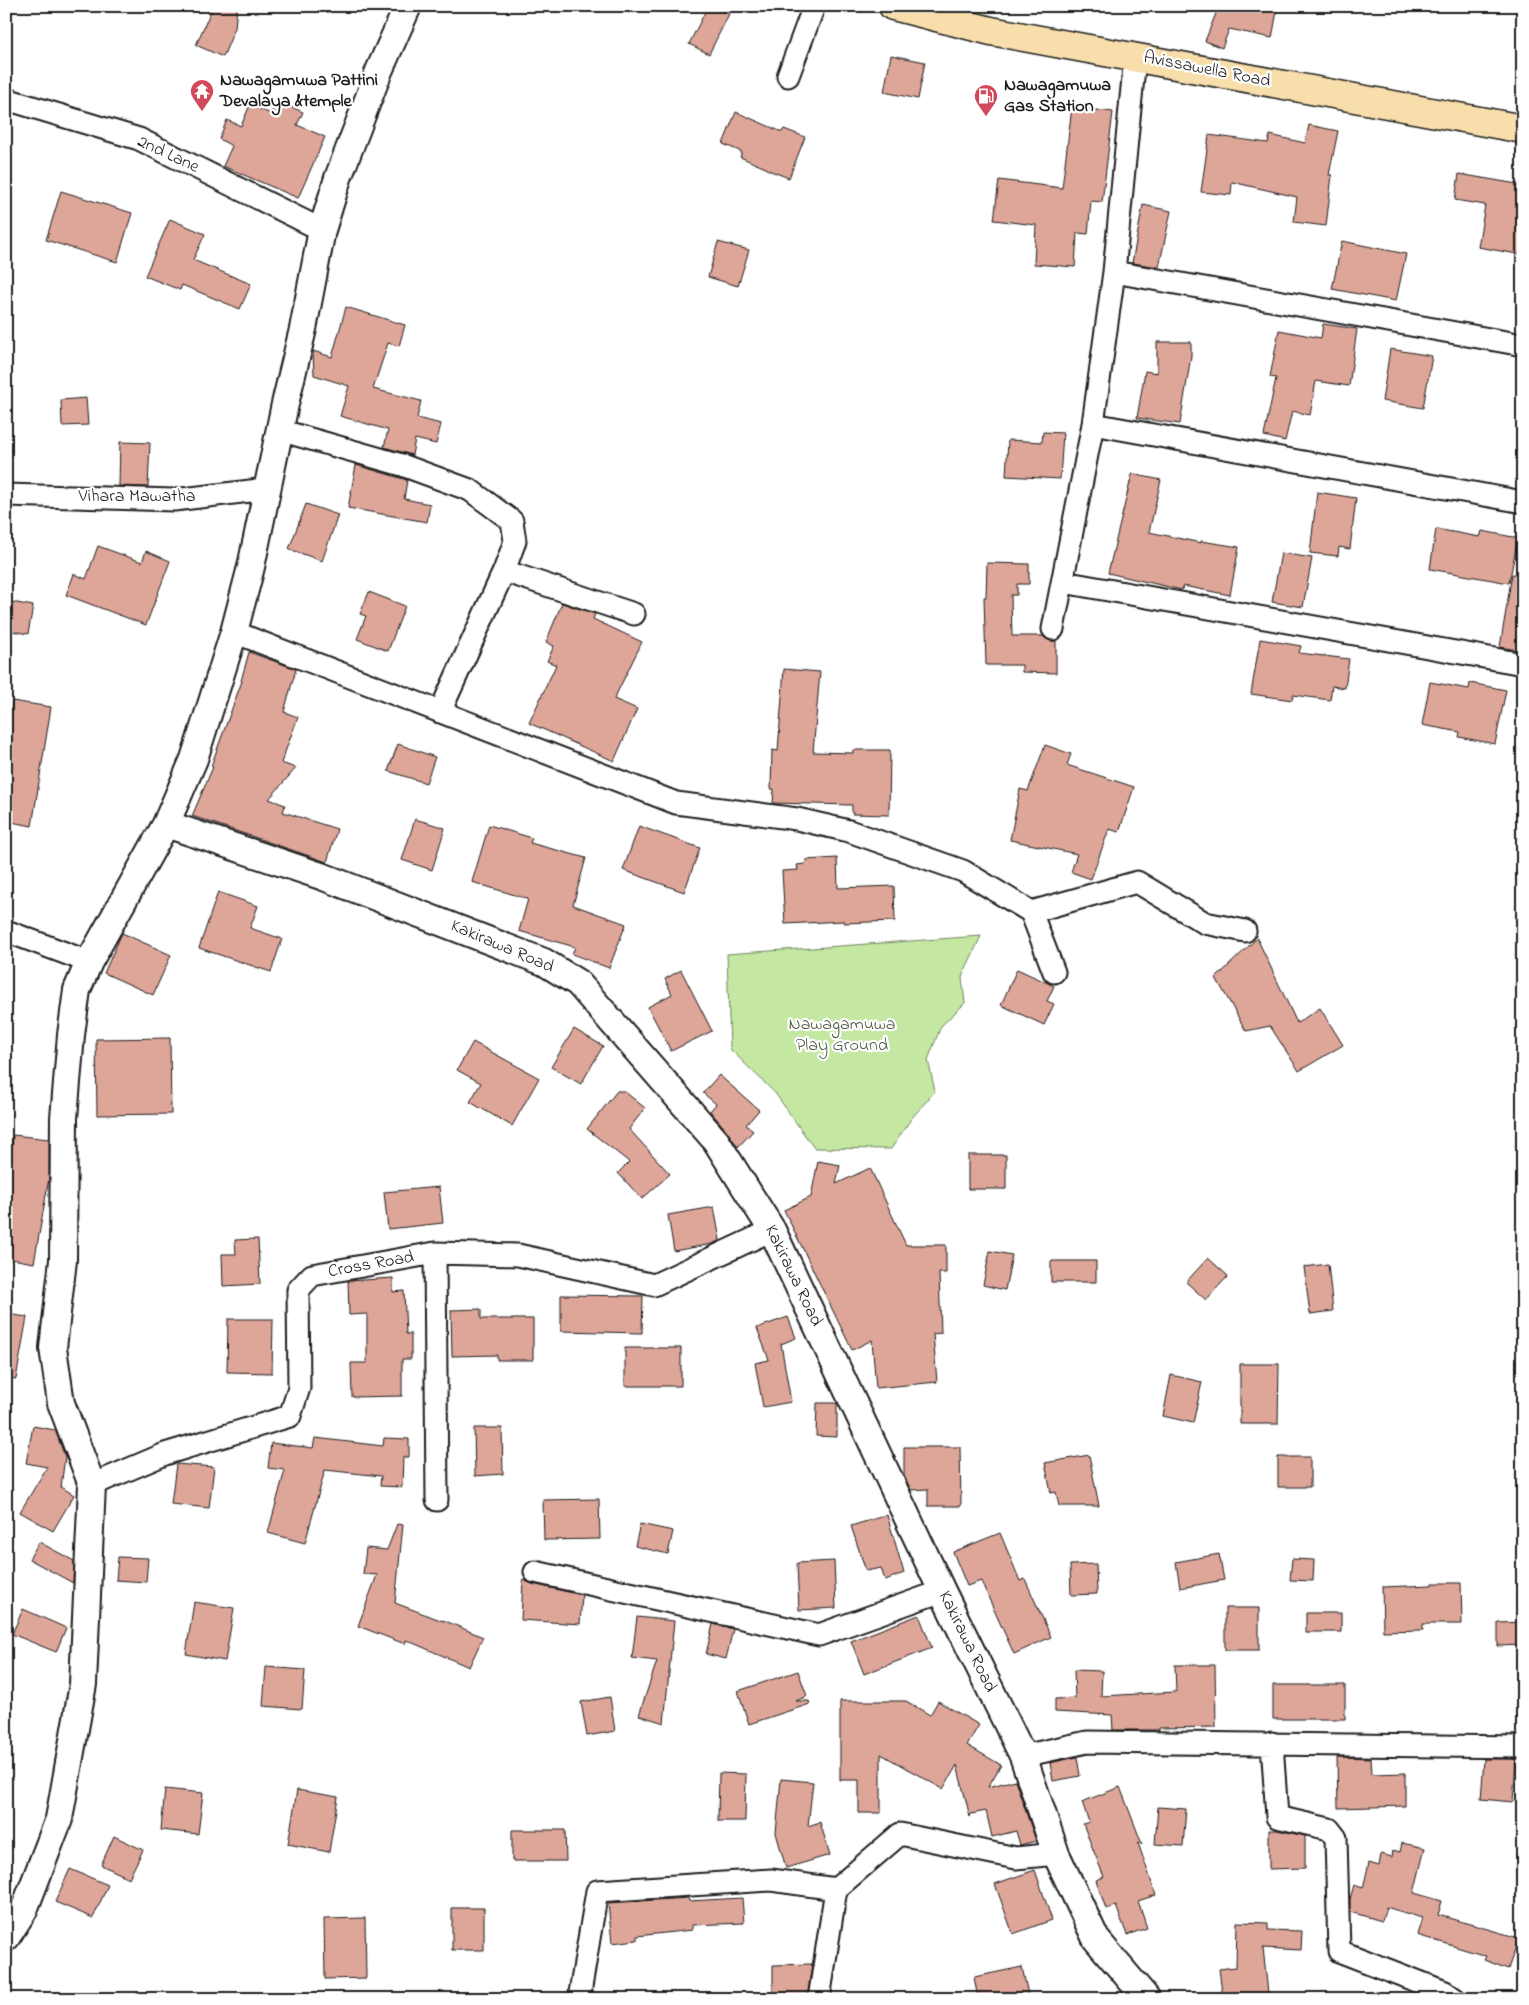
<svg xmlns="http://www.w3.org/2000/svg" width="1529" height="2005" viewBox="0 0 1529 2005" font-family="'Indie Flower',sans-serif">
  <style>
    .green { fill: #c4e8a2; stroke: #70825f }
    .building { fill: #dea599; stroke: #1c1c1c }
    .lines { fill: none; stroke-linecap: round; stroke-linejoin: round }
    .minor-casing { stroke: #1c1c1c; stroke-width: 25 }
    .tertiary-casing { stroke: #1c1c1c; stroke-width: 30 }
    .primary-casing { stroke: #1c1c1c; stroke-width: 31 }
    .minor { stroke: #fff; stroke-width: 21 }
    .tertiary { stroke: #fff; stroke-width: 26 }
    .primary { stroke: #f8deab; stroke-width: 28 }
    .labels { text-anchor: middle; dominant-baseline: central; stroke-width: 4.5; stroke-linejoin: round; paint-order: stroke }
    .street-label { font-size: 18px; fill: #1c1c1c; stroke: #fff }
    .poi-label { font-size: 18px; font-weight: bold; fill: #1c1c1c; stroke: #fff; text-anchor: start }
    .park-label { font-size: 18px; fill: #4e5944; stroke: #fff }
  </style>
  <rect width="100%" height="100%" fill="#fff"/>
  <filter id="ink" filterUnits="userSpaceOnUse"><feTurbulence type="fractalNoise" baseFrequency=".02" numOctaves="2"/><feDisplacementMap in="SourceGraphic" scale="10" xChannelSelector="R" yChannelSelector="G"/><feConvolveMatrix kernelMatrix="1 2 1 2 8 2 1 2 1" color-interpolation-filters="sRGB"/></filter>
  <g filter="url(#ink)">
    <!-- green -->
    <path class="green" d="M981,936L962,977L965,1003L941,1026L928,1060L935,1091L911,1119L891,1149L814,1148L775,1093L730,1049L727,954Z"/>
    <!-- building -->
    <path class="building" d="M213,6H237L235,28L223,57L196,45Z
      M708,6H714L729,14L709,54L689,44Z
      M1219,6H1278L1272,38L1229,29L1222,48L1205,41Z
      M891,55L925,62L918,99L884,92Z
      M276,101L303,112L297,125L325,137L298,198L223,166L232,146L219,139L227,120L241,126L250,105L271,114Z
      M1072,107L1113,112L1102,202L1091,201L1088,234L1077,233L1075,267L1034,264L1036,225L994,220L999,180L1062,188Z
      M736,112L782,132L784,129L805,137L789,178L768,170V169L740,157L742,152L723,144Z
      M1309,125L1338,131L1329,175H1332L1326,226L1294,222L1297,197L1232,182L1231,195L1201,192L1209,135L1268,143L1270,135L1305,143Z
      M1459,174L1523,185V255L1478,247L1485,205L1455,200Z
      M61,191L132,213L117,262L46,240Z
      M1143,205L1171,211L1159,267L1132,263Z
      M170,219L205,234L193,260L251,284L240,309L182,285L180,290L145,276Z
      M1342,241L1406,254L1396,301L1332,289Z
      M718,242L749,250L738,286L708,277Z
      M346,307L405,325L399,346L388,343L373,389L421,401L417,418L441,424L436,444L415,439L412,455L384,447L388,430L340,416L349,386L314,375L313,351L332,357Z
      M1323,324L1357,329L1349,386L1316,381L1310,415L1292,411L1285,441L1264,436L1276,378L1270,377L1279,330L1321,338Z
      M1157,342H1191V356L1180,424L1137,418L1145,371L1157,373Z
      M1390,349L1432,356L1423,408L1382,401Z
      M86,398L88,425L62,426L61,400Z
      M1043,432L1063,433L1060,479L1006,476L1008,440L1042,442Z
      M120,442L150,443L148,487L119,486Z
      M356,465L407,480L404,499L430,504L427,522L348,508Z
      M1132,474L1161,480L1149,532L1201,543V541L1239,547L1230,595L1183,586L1182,590L1108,573Z
      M1317,492L1356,498L1350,549L1339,547L1338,556L1310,553Z
      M306,504L338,515L322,561L289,549Z
      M1436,529L1480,537L1482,531L1518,538L1509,583L1430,569Z
      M98,546L142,562L146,551L170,561L146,625L66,595L74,574L86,579Z
      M1281,553L1312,558L1303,607L1272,602Z
      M987,563L1029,564V584H1017V595H1011L1012,636H1043L1050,641H1056V673L1022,672V665H986L984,597H986Z
      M1512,574L1523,575V651L1500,647Z
      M369,592L405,606L388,651L357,639L366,616L360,614Z
      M6,601L33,606L28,634L6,630Z
      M562,603L595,614L593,619L642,642L614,699L637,709L614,761L529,723L556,665L547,661L554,646L546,642Z
      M1260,639L1301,646L1299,653L1349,659L1345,688L1332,686L1330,700L1293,695L1292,700L1251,694Z
      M249,652L296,669L284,712L298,717L281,763L296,768L269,799L285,805L283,812L337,829L327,862L192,816L213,767L211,766L242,681H241Z
      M784,669L820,672L813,752L853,753V750H890L889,815L852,814V805L773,803L774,789H771L772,750L778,751Z
      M1430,682L1469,689L1470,683L1506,690L1495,744L1459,737L1460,732L1422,725Z
      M12,701L51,707L32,826L6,821V736Z
      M398,744L435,757L426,783L388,771Z
      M1045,745L1071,754L1067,765L1134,787L1119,832L1109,829L1091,879L1071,872L1077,854L1010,840L1020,789L1028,791Z
      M415,819L445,828L432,870L402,860Z
      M489,825L532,838L530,843L586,858L573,905L626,924L609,968L572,954L575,947L519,931L528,899L472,882Z
      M639,826L700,848L684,892L623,870Z
      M837,858L838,888L894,886L895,921L844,923V921L785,924L782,871L798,870L797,865L805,864L806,860Z
      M218,892L258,906L250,928L282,939L271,972L199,948Z
      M122,933L171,955L153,995L104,973Z
      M1257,938L1297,1023L1320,1008L1343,1045L1299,1071L1270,1026L1246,1031L1216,978Z
      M1017,969L1054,986L1047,1001L1054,1004L1044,1025L1001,1005Z
      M681,970L712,1031L671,1051L648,1007L672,994L665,979Z
      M574,1029L603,1046L581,1084L551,1067Z
      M170,1038L171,1114L97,1115L96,1039Z
      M473,1042L539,1078L512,1126L470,1102L481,1083L457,1070Z
      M719,1075L759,1110L746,1125L753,1131L738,1147L727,1131L710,1111L716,1104L703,1093Z
      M617,1091H624L645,1108L629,1129L670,1174L642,1199L618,1173L629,1162L587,1129Z
      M13,1135L49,1139V1178L34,1263L6,1258V1199Z
      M968,1155H1006V1189H968Z
      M818,1161L840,1165L836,1184L870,1168L906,1245H946V1273H939L941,1333L933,1334L937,1382L876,1388L872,1340L852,1350L784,1210L811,1197Z
      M439,1187L443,1223L388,1229L384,1192Z
      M714,1207L720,1240L712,1244L674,1251L668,1215Z
      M258,1239L260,1284L223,1286L222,1254H236L235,1240Z
      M990,1251L1012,1255L1005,1290L983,1285Z
      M1208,1258L1228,1276L1206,1300L1186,1282Z
      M1051,1261H1096V1282H1051Z
      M1328,1264L1333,1311L1310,1314L1304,1267Z
      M393,1278V1292L404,1291L406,1334H411V1359H402V1396L352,1397L351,1363H367V1314L349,1315L348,1281Z
      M561,1295L643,1296L642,1333L561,1331Z
      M481,1309V1319H533V1360H497V1355L452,1356L451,1310Z
      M6,1314L27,1317L16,1379L6,1378Z
      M788,1317L796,1338L781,1344L791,1402L763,1407L755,1363L769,1360L757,1328Z
      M228,1319H273L272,1373L227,1372Z
      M625,1348H681V1386H625Z
      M1240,1364H1279L1278,1424H1240Z
      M1171,1375L1202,1382L1193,1423L1163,1416Z
      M817,1403H837V1437L816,1436Z
      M33,1426L55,1430L65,1457L61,1487L74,1495L53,1531L20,1512L47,1467L26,1463Z
      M474,1428H502L503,1474L475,1476Z
      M315,1438L383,1446L384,1438L409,1439V1457H403L402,1487L380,1486L381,1476L325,1470L305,1543L268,1533L285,1470L268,1468L271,1443L313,1448Z
      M904,1447H960L961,1506H928V1489L911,1490L904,1476Z
      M1089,1455L1099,1506H1059L1056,1492L1051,1493L1045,1463Z
      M1278,1457H1310V1487H1278Z
      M176,1464L214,1467L209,1508L171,1504Z
      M599,1499L600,1539L544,1540L543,1500Z
      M887,1515L904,1573L885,1580L881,1568L866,1571L851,1526Z
      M397,1524L403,1525L395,1603L443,1621V1620L483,1637L469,1667L406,1640L405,1644L358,1626L377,1575L363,1574L366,1548L387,1550Z
      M640,1524L673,1531L668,1554L635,1546Z
      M1000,1533L1020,1581L1025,1579L1051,1637L1014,1654L981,1581L967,1586L953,1552Z
      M39,1542L74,1561L73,1583L29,1559Z
      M1219,1554L1224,1580L1180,1588L1176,1562Z
      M118,1557L148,1558L146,1582L116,1580Z
      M1292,1559L1314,1560L1313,1581L1290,1580Z
      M834,1561L836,1608L799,1610L797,1563Z
      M1096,1564L1097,1594L1071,1595L1070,1565Z
      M523,1580L532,1584L582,1595L580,1624L521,1620Z
      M1432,1583H1461L1462,1624H1423V1630L1383,1631L1382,1587L1432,1585Z
      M194,1602L234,1608L225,1661L186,1654Z
      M1225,1608H1259V1650H1225Z
      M23,1609L66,1628L56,1652L12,1634Z
      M1306,1613H1341V1632H1306Z
      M919,1615L932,1648L864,1674L851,1641Z
      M637,1617L674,1621L664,1723L639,1715L657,1661L632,1658Z
      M1523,1622V1645L1498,1646V1623Z
      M713,1624L733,1629L726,1659L706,1654Z
      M1175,1665H1215L1216,1727L1159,1728V1730H1113L1112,1715L1055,1712V1699L1075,1698L1074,1670L1102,1671L1101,1696L1176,1692Z
      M266,1667L305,1670L302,1709L263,1706Z
      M798,1671L807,1696L796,1701H809L810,1704L749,1724L738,1691Z
      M1273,1685H1345V1719H1273Z
      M610,1697L615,1731L587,1736L581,1702Z
      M840,1701H906L930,1715L938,1701L979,1725L967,1745L1001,1765L988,1787L1015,1780L1036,1841L1020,1845L1016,1831L992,1837L986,1811L971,1814L970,1817L957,1765L943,1789L881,1754V1813H859V1780H840Z
      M1077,1757L1080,1776L1053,1781L1050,1763Z
      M1337,1757L1371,1758L1372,1774L1405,1773V1806L1338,1808Z
      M1484,1759H1516L1513,1802L1481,1799Z
      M719,1773L746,1774L745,1821H718Z
      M781,1779L813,1782L808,1826L820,1822L830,1855L786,1868L776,1833Z
      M1120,1787L1142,1844L1138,1843L1156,1895L1138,1901L1147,1928L1127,1935L1116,1906L1106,1909L1096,1880L1104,1877L1083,1824L1089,1822L1082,1802Z
      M165,1789L203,1793L198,1834L161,1830Z
      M297,1790L338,1797L329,1852L288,1844Z
      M1158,1807L1186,1809L1183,1846L1155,1844Z
      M512,1830H565L566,1861H512Z
      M1269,1830H1277L1305,1836V1868L1269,1869Z
      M114,1836L143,1850L129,1878L101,1865Z
      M1402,1843L1425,1848L1414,1893L1442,1901L1438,1915L1519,1938L1508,1969L1484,1960L1486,1956L1417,1935L1422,1918L1386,1907L1382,1921L1350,1912V1899L1354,1885L1363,1888L1369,1863L1379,1866L1381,1854L1392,1857L1393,1850L1400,1852Z
      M70,1869L108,1885L93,1918L55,1902Z
      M1035,1870L1052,1920L1013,1934L995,1884Z
      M688,1898L689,1901L742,1898L744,1923L692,1925V1930L637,1936V1940L612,1943L608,1903Z
      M452,1908H484V1950H452Z
      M365,1918L366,1978L325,1979L324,1919Z
      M1237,1922L1268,1923V1930L1302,1931L1301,1950L1263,1948L1268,1993L1256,1995V1999H1223L1219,1969L1236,1967Z
      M812,1964L807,1999H773V1965Z
      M1022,1967L1029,1999H978L974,1977Z"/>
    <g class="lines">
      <!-- minor casing -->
      <g class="minor-casing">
        <path id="minor" d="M788,76L814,6
          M6,99L139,139L322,230
          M1114,272L1523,345
          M1093,424L1523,502
          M279,430L402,465L470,490L512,521L515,541L504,571L440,712
          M6,495L174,500L267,489
          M504,571L634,614
          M1063,582L1523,664
          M1053,629L1093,424L1114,272L1135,57
          M234,632L676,803L797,819L849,831L963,871L1031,912L1054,972
          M1031,912L1137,882L1205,923L1245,931
          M6,931L89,962
          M435,1253L437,1500
          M92,1485L165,1454L290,1416L299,1388L298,1290L312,1275L435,1253L518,1255L654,1285L772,1230
          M535,1572L819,1635L942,1591
          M1272,1743L1277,1817L1329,1829L1336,1838L1339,1951L1445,1992L1455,1999
          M1023,1756L1087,1742L1523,1747
          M579,1999L597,1891L771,1880L836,1889L900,1834L1016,1858L1056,1854
          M819,1999L836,1889"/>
      </g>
      <!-- tertiary casing -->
      <g class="tertiary-casing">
        <path id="tertiary" d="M166,824L324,877L544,962L578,983L716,1141L772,1230L942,1591L1023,1756L1056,1854L1096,1939L1147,1999
          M6,1938L24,1910L59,1819L83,1684L92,1485L61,1403L53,1348L63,1260L64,1118L71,1035L77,990L89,962L166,824L194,759L234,632L251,567L285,404L303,329L322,230L338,178L379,71L408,6"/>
      </g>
      <!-- primary casing -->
      <g class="primary-casing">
        <path id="primary" d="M893,6L991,31L1523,129"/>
      </g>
      <!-- minor -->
      <use href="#minor" class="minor"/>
      <!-- tertiary -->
      <use href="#tertiary" class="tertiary"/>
      <!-- primary -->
      <use href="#primary" class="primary"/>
    </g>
  </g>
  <!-- icons -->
  <defs>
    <g id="temple-pin" transform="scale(1.25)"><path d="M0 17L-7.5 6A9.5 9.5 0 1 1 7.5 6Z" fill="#d1495b" stroke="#fff"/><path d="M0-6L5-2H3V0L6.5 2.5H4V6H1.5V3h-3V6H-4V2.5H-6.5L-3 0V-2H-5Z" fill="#fff"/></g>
    <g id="fuel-pin" transform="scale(1.25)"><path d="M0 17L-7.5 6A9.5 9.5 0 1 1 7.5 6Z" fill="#d1495b" stroke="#fff"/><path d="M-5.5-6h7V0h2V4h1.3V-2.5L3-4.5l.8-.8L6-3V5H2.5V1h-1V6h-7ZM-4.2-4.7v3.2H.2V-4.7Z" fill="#fff"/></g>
  </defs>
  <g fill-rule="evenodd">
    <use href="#temple-pin" x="202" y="91"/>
    <use href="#fuel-pin" x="986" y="96"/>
  </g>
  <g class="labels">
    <!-- street labels -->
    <g class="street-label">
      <text transform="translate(1207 70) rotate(11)">Avissawella Road</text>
      <text transform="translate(168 155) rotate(25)">2nd Lane</text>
      <text x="137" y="497">Vihara Mawatha</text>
      <text transform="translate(502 947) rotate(23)">Kakirawa Road</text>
      <text transform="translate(371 1265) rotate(-10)">Cross Road</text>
      <text transform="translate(793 1276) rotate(64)">Kakirawa Road</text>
      <text transform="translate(967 1642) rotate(64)">Kakirawa Road</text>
    </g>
    <!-- poi labels -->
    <g class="poi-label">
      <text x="220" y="81">Nawagamuwa Pattini<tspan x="220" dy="21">Devalaya &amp;temple</tspan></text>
      <text x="1004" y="86">Nawagamuwa<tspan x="1004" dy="21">Gas Station</tspan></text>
    </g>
    <!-- park labels -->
    <g class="park-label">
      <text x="842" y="1025">Nawagamuwa<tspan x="842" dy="21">Play Ground</tspan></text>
    </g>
  </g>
  <!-- margin -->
  <rect width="1529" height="2005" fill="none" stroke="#fff" stroke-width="25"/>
  <rect x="12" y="12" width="1504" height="1980" fill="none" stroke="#1c1c1c" stroke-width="2" filter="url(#ink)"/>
</svg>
